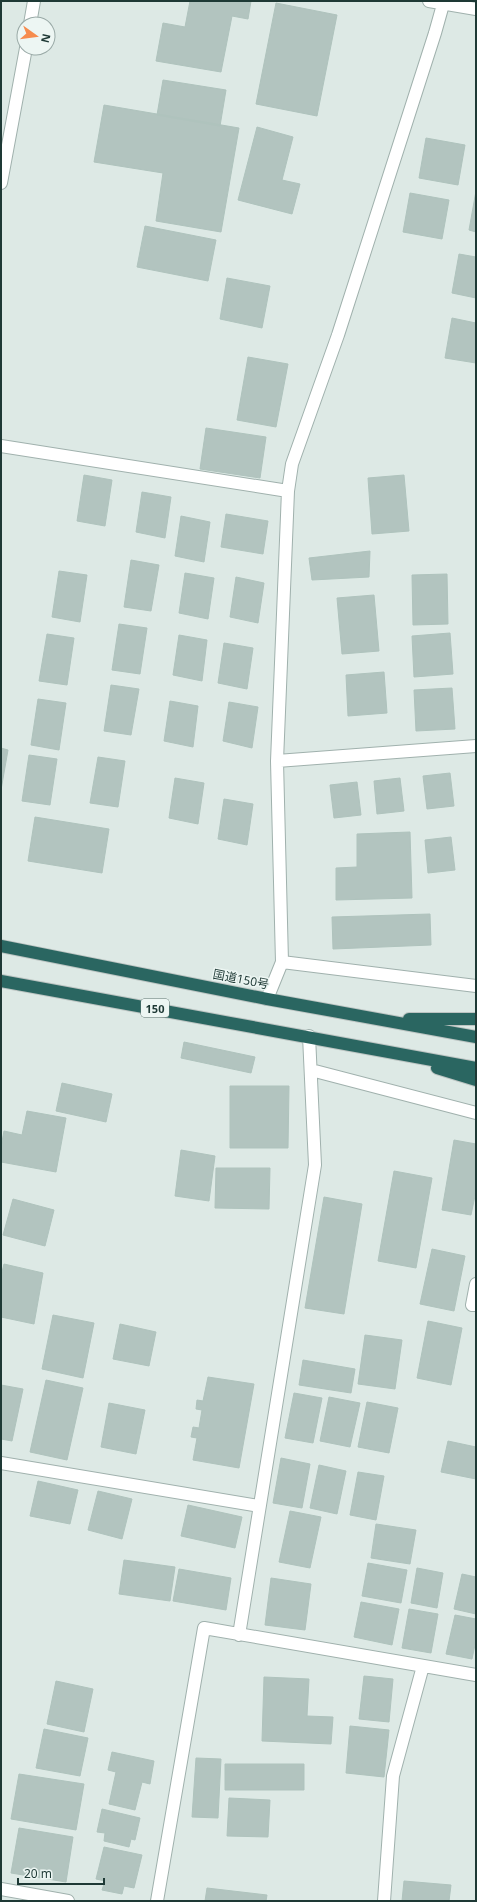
<svg xmlns="http://www.w3.org/2000/svg" width="477" height="1902" viewBox="0 0 477 1902" font-family="'Noto Sans','Noto Sans JP',sans-serif">
  <style>
    .building { fill: #b2c4bf; stroke: #afc3bd }
    .lines { fill: none; stroke-linecap: round; stroke-linejoin: round }
    .minor-casing { stroke: #a0b1ad; stroke-width: 14 }
    .highway-casing { stroke: #bcc4c2; stroke-width: 14 }
    .minor { stroke: #fff; stroke-width: 12 }
    .highway { stroke: #2a6661; stroke-width: 12 }
    .labels { text-anchor: middle; dominant-baseline: central; stroke-width: 3; stroke-linejoin: round; paint-order: stroke }
    .shield { fill: #edf6f3; stroke: #5c726e; stroke-width: 1 }
    .shield-label { font-size: 11px; font-weight: bold; fill: #1e3935 }
    .street-label { font-size: 12px; fill: #1e3935; stroke: #edf6f3 }
  </style>
  <rect width="100%" height="100%" fill="#dde9e5"/>
  <!-- building -->
  <path class="building" d="M190,1H251L248,19L232,16L221,72L156,61L163,23L185,27Z
    M276,3L337,15L317,116L256,104Z
    M163,80L226,90L220,126L157,115Z
    M104,105L239,128L221,232L156,221L163,173L94,162Z
    M257,127L293,137L282,180L300,184L292,214L238,200Z
    M426,138L465,145L458,185L419,178Z
    M476,191V232L469,230Z
    M410,193L449,200L442,239L403,232Z
    M145,226L216,240L208,281L137,267Z
    M459,254L476,257V298L452,293Z
    M227,278L270,286L262,328L220,319Z
    M452,318L476,323V363L445,358Z
    M248,357L288,364L276,427L237,420Z
    M206,428L266,437L260,478L200,469Z
    M84,475L112,480L105,526L77,521Z
    M404,475L409,531L372,534L368,478Z
    M142,492L171,497L165,538L136,532Z
    M226,514L268,521L263,554L221,547Z
    M181,516L210,522L204,562L175,556Z
    M370,551L369,577L312,580L309,558Z
    M131,560L159,565L151,611L124,607Z
    M59,571L87,575L80,622L52,617Z
    M185,573L214,578L208,619L179,613Z
    M447,574L448,624L413,625L412,575Z
    M236,577L264,583L258,623L230,617Z
    M374,595L379,651L342,654L337,598Z
    M119,624L147,628L140,674L112,670Z
    M450,633L453,674L414,677L412,636Z
    M47,634L74,638L67,685L39,681Z
    M179,635L207,640L202,681L173,675Z
    M224,643L253,648L247,689L218,683Z
    M384,672L387,713L348,716L346,675Z
    M111,685L139,689L131,735L104,731Z
    M452,688L455,729L416,731L414,690Z
    M38,699L66,703L59,750L31,745Z
    M170,701L198,706L193,747L164,741Z
    M229,702L258,707L252,748L223,741Z
    M1,748L8,750L1,790Z
    M29,755L57,759L50,805L22,801Z
    M98,757L125,761L118,807L90,803Z
    M450,773L454,806L427,809L423,776Z
    M175,778L204,783L198,824L169,818Z
    M400,778L404,811L377,814L374,781Z
    M357,782L361,815L334,818L330,785Z
    M224,799L253,804L247,845L218,839Z
    M35,817L109,829L102,873L28,861Z
    M410,832L412,898L336,900V868L357,867V834Z
    M451,837L455,870L428,873L425,840Z
    M430,914L431,945L333,949L332,917Z
    M184,1042L255,1057L251,1073L181,1058Z
    M62,1083L112,1094L106,1122L56,1111Z
    M230,1086H289L288,1148H230Z
    M27,1111L66,1118L56,1172L1,1162V1147L4,1131L22,1135Z
    M454,1140L476,1144V1191L471,1215L442,1210Z
    M181,1150L215,1156L209,1201L175,1196Z
    M216,1168H270L269,1209L215,1208Z
    M394,1171L432,1178L416,1268L378,1261Z
    M324,1197L362,1204L344,1314L305,1308Z
    M13,1199L54,1210L45,1246L3,1235Z
    M432,1249L465,1256L454,1311L420,1304Z
    M4,1264L43,1273L34,1324L1,1317V1276Z
    M53,1315L94,1323L83,1378L42,1369Z
    M428,1321L462,1328L451,1385L417,1378Z
    M120,1324L156,1332L149,1366L113,1359Z
    M365,1335L402,1340L395,1389L358,1384Z
    M303,1360L355,1369L351,1393L299,1385Z
    M208,1377L254,1384L239,1468L193,1460L197,1438L191,1437L193,1427L199,1428L202,1410L196,1409L197,1400L203,1401Z
    M46,1380L83,1388L67,1460L30,1452Z
    M1,1385L23,1389L12,1441L1,1439Z
    M294,1393L322,1398L313,1443L285,1438Z
    M329,1397L360,1403L350,1447L320,1441Z
    M367,1402L398,1408L389,1453L358,1447Z
    M109,1403L145,1410L136,1454L101,1447Z
    M448,1441L476,1447V1479L441,1472Z
    M281,1458L310,1464L302,1508L273,1503Z
    M319,1465L346,1471L337,1514L310,1508Z
    M358,1472L384,1476L376,1520L350,1515Z
    M38,1481L78,1490L70,1524L30,1516Z
    M98,1491L132,1499L122,1539L88,1530Z
    M188,1505L242,1517L235,1548L181,1536Z
    M290,1511L321,1517L310,1568L279,1562Z
    M376,1524L416,1530L410,1564L371,1558Z
    M124,1560L175,1567L170,1601L119,1594Z
    M368,1563L407,1570L401,1603L362,1596Z
    M417,1568L443,1573L437,1608L411,1603Z
    M179,1569L231,1578L226,1610L173,1601Z
    M462,1574L476,1577V1614L454,1609Z
    M271,1578L311,1584L305,1630L265,1625Z
    M361,1602L399,1609L392,1645L354,1637Z
    M409,1609L438,1614L431,1653L402,1648Z
    M455,1615L476,1619V1640L472,1659L446,1654Z
    M364,1676L393,1679L389,1722L359,1719Z
    M264,1677L309,1679L307,1716L333,1717L331,1744L262,1741Z
    M56,1681L93,1689L84,1732L47,1724Z
    M350,1726L389,1730L384,1777L346,1773Z
    M44,1729L88,1738L80,1776L36,1768Z
    M112,1752L154,1761L150,1784L142,1782L135,1810L109,1804L116,1772L108,1770Z
    M196,1758L221,1759L218,1818L192,1817Z
    M225,1764H304V1790H225Z
    M19,1774L84,1784L76,1830L11,1819Z
    M229,1798L270,1800L268,1837L227,1836Z
    M102,1809L140,1818L135,1840L131,1839L129,1847L104,1841L105,1833L97,1832Z
    M19,1828L73,1837L66,1882L11,1873Z
    M104,1847L142,1855L134,1888L124,1886L122,1894L102,1890L105,1881L96,1879Z
    M404,1881L451,1885L449,1901H402Z
    M207,1888L267,1895L266,1901H205Z"/>
  <g class="lines">
    <!-- minor casing -->
    <g class="minor-casing">
      <path id="minor" d="M429,1L476,9
        M30,24L34,1
        M1,183L26,48
        M1,446L288,491
        M277,761L476,746
        M282,962L476,986
        M267,999L282,962L277,761L288,491L292,464L338,335L435,33L444,1
        M311,1070L476,1113
        M476,1284L472,1305H476
        M1,1463L259,1506
        M239,1635L315,1165L309,1036
        M1,1889L68,1901
        M157,1901L204,1628L476,1675
        M384,1901L393,1776L423,1666"/>
    </g>
    <!-- highway casing -->
    <g class="highway-casing">
      <path id="highway" d="M1,946L267,999L476,1037
        M1,981L476,1068
        M409,1019H476
        M437,1068L476,1080"/>
    </g>
    <!-- minor -->
    <use href="#minor" class="minor"/>
    <!-- highway -->
    <use href="#highway" class="highway"/>
  </g>
  <g class="labels">
    <!-- shield labels -->
    <rect class="shield" x="141" y="999" width="28" height="18" rx="3"/>
    <g class="shield-label">
      <text x="155" y="1008">150</text>
    </g>
    <!-- street labels -->
    <g class="street-label">
      <text transform="translate(241 979) rotate(11)">国道150号</text>
    </g>
  </g>
  <!-- border -->
  <rect width="477" height="1902" fill="none" stroke="#1e3935" stroke-width="4"/>
  <!-- north arrow -->
  <g transform="translate(36 36) rotate(104)"><circle r="19" fill="#edf6f3" stroke="#9aaaa7"/>
  <path d="M0-3L7 15L0 10L-7 15Z" fill="#f68c4e"/>
  <text y="-6" font-size="11" font-weight="bold" text-anchor="middle" fill="#1e3935">N</text>
  </g>
  <!-- scale -->
  <path d="M18 1878v6h86v-6" fill="none" stroke="#1e3935" stroke-width="2"/>
  <text x="24" y="1878" font-size="12" fill="#1e3935" stroke="#edf6f3" stroke-width="3" paint-order="stroke">20 m</text>
</svg>
